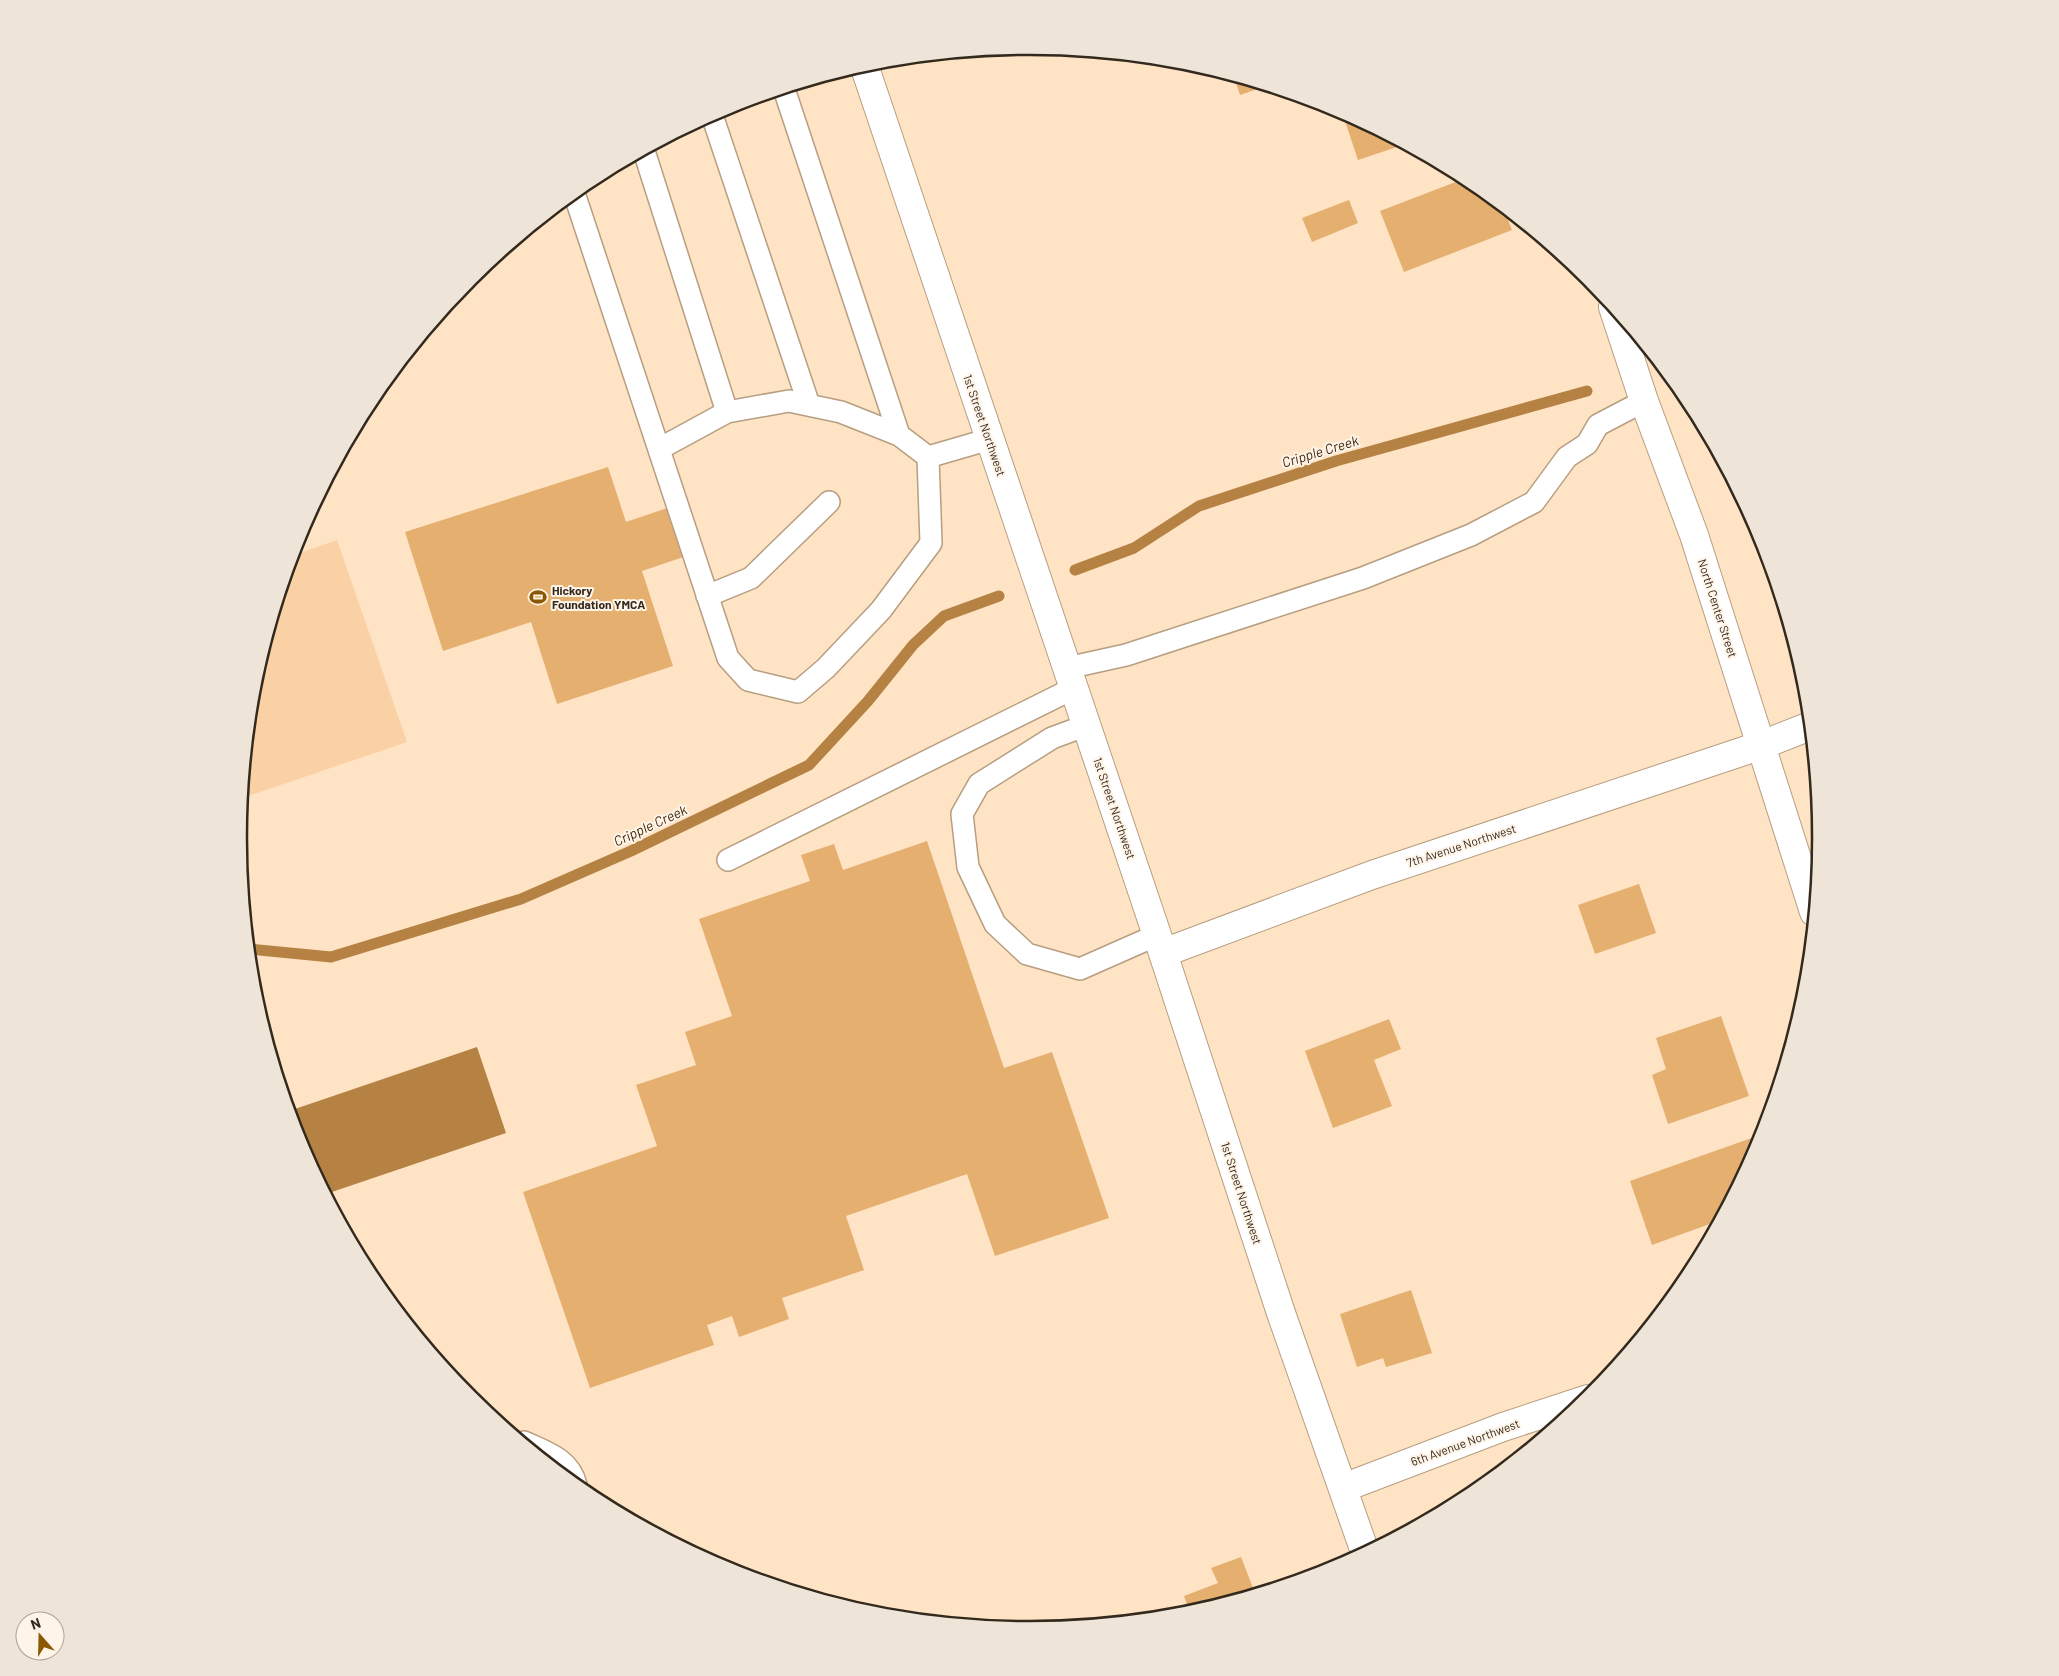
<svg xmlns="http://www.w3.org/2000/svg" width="2059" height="1676" viewBox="0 0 2059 1676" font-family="Barlow,sans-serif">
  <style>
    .green { fill: #f9d1a5 }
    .water { fill: #b58243 }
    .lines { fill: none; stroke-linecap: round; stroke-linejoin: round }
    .stream { stroke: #b58243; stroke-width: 11 }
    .building { fill: #e5af70 }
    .service-casing { stroke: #b79e81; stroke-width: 24 }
    .minor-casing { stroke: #b79e81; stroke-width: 30 }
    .tertiary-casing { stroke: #b79e81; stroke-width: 30 }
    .service { stroke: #fff; stroke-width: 21 }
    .minor { stroke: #fff; stroke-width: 28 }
    .tertiary { stroke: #fff; stroke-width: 28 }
    .labels { text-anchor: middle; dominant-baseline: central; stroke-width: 4; stroke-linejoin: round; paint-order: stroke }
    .street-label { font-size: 12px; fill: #33291d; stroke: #fff4e8 }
    .poi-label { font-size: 12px; font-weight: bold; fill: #33291d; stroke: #fff4e8; text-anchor: start }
    .water-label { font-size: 14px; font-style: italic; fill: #412b0f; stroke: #fff4e8 }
    .rim { fill: none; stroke: #33291d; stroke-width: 2.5 }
  </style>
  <rect width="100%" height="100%" fill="#fee3c5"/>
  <!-- green -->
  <path class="green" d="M337,540L407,742L242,798L253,683L292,556Z"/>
  <!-- water -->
  <path class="water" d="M477,1047L506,1133L326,1194L298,1141L289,1111Z"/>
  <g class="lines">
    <!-- stream -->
    <path class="stream" d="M1075,570L1134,548L1199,506L1336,461L1587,391
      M249,949L331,957L521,899L631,851L809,765L868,701L913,645L944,616L999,596"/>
  </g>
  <!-- building -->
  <path class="building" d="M1234,77L1248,81L1266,86L1240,95Z
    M1342,112L1402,144L1403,145L1358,160Z
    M1466,178L1503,207L1512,230L1404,272L1380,211Z
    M1349,200L1358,223L1312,242L1302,218Z
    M608,467L626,522L688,501L704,550L642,571L673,666L557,704L531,622L443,651L405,532Z
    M927,841L1004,1068L1052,1052L1109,1218L995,1256L967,1174L846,1216L864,1270L782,1298L789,1319L739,1337L732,1316L707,1325L714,1345L590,1388L523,1192L657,1146L636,1085L696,1065L685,1032L732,1016L699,919L810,881L801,855L834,844L843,870Z
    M1639,884L1656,933L1595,954L1578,905Z
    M1721,1016L1749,1096L1668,1124L1652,1075L1666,1069L1656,1038Z
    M1389,1019L1401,1049L1374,1060L1392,1106L1333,1128L1305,1051Z
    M1763,1134L1718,1221L1652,1245L1630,1181Z
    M1411,1290L1432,1353L1386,1367L1383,1358L1357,1367L1340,1314Z
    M1241,1557L1255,1593L1190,1613L1184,1596L1218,1583L1211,1568Z"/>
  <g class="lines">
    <!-- service casing -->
    <g class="service-casing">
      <path id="service" d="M784,89L899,435
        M712,115L809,405
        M644,151L727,412
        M574,193L728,658L748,680L798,692L826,668L881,610L931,543L928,457
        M659,449L727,412L789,401L841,412L899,435L928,457
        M928,457L990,439
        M707,596L751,578L829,502
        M1067,668L1126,655L1363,578L1471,535L1534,502L1567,457L1587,444L1598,425L1644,401
        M1087,725L1052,738L979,784L962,814L968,867L995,924L1027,954L1080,969L1157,935
        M728,860L1074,688
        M524,1442C546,1452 570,1459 576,1485"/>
    </g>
    <!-- minor casing -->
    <g class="minor-casing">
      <path id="minor" d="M864,65L1157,935L1281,1313L1365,1552
        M1163,953L1372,875L1762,745L1810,726
        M1343,1488L1503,1427L1588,1399"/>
    </g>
    <!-- tertiary casing -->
    <g class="tertiary-casing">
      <path id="tertiary" d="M1613,307L1644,401L1694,535L1814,912"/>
    </g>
    <!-- service -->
    <use href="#service" class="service"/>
    <!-- minor -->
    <use href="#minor" class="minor"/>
    <!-- tertiary -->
    <use href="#tertiary" class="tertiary"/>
  </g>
  <!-- icons -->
  <defs>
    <g id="stadium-bare" transform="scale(1.35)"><path d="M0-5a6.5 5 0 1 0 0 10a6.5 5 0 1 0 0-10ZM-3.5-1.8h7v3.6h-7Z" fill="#8a5702" stroke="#fff4e8" stroke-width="2.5" paint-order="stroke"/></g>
  </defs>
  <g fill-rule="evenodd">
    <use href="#stadium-bare" x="538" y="597"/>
  </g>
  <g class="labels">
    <!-- street labels -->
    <g class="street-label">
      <text transform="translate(985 425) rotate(71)">1st Street Northwest</text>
      <text transform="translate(1718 608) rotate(72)">North Center Street</text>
      <text transform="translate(1115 808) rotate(71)">1st Street Northwest</text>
      <text transform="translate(1461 845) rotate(-18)">7th Avenue Northwest</text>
      <text transform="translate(1242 1193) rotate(72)">1st Street Northwest</text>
      <text transform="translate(1465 1442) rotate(-20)">6th Avenue Northwest</text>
    </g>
    <!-- poi labels -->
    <g class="poi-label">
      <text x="552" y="590">Hickory<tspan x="552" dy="14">Foundation YMCA</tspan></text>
    </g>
    <!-- water labels -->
    <g class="water-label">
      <text transform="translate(1320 451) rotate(-17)">Cripple Creek</text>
      <text transform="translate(650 825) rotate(-25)">Cripple Creek</text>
    </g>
  </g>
  <!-- crop -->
  <path d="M0 0H2059V1676H0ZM1029 55H1030A782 782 0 0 1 1812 837V839A782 782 0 0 1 1030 1621H1029A782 782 0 0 1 247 839V837A782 782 0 0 1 1029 55Z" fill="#efe4d8" fill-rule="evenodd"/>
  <path class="rim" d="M1029 55H1030A782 782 0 0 1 1812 837V839A782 782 0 0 1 1030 1621H1029A782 782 0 0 1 247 839V837A782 782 0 0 1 1029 55Z"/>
  <!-- north arrow -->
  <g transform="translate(40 1636) rotate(340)"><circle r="24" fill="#fff4e8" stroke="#ada397"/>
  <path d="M0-4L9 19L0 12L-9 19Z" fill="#8a5702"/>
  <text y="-8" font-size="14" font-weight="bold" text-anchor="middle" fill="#33291d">N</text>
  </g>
</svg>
